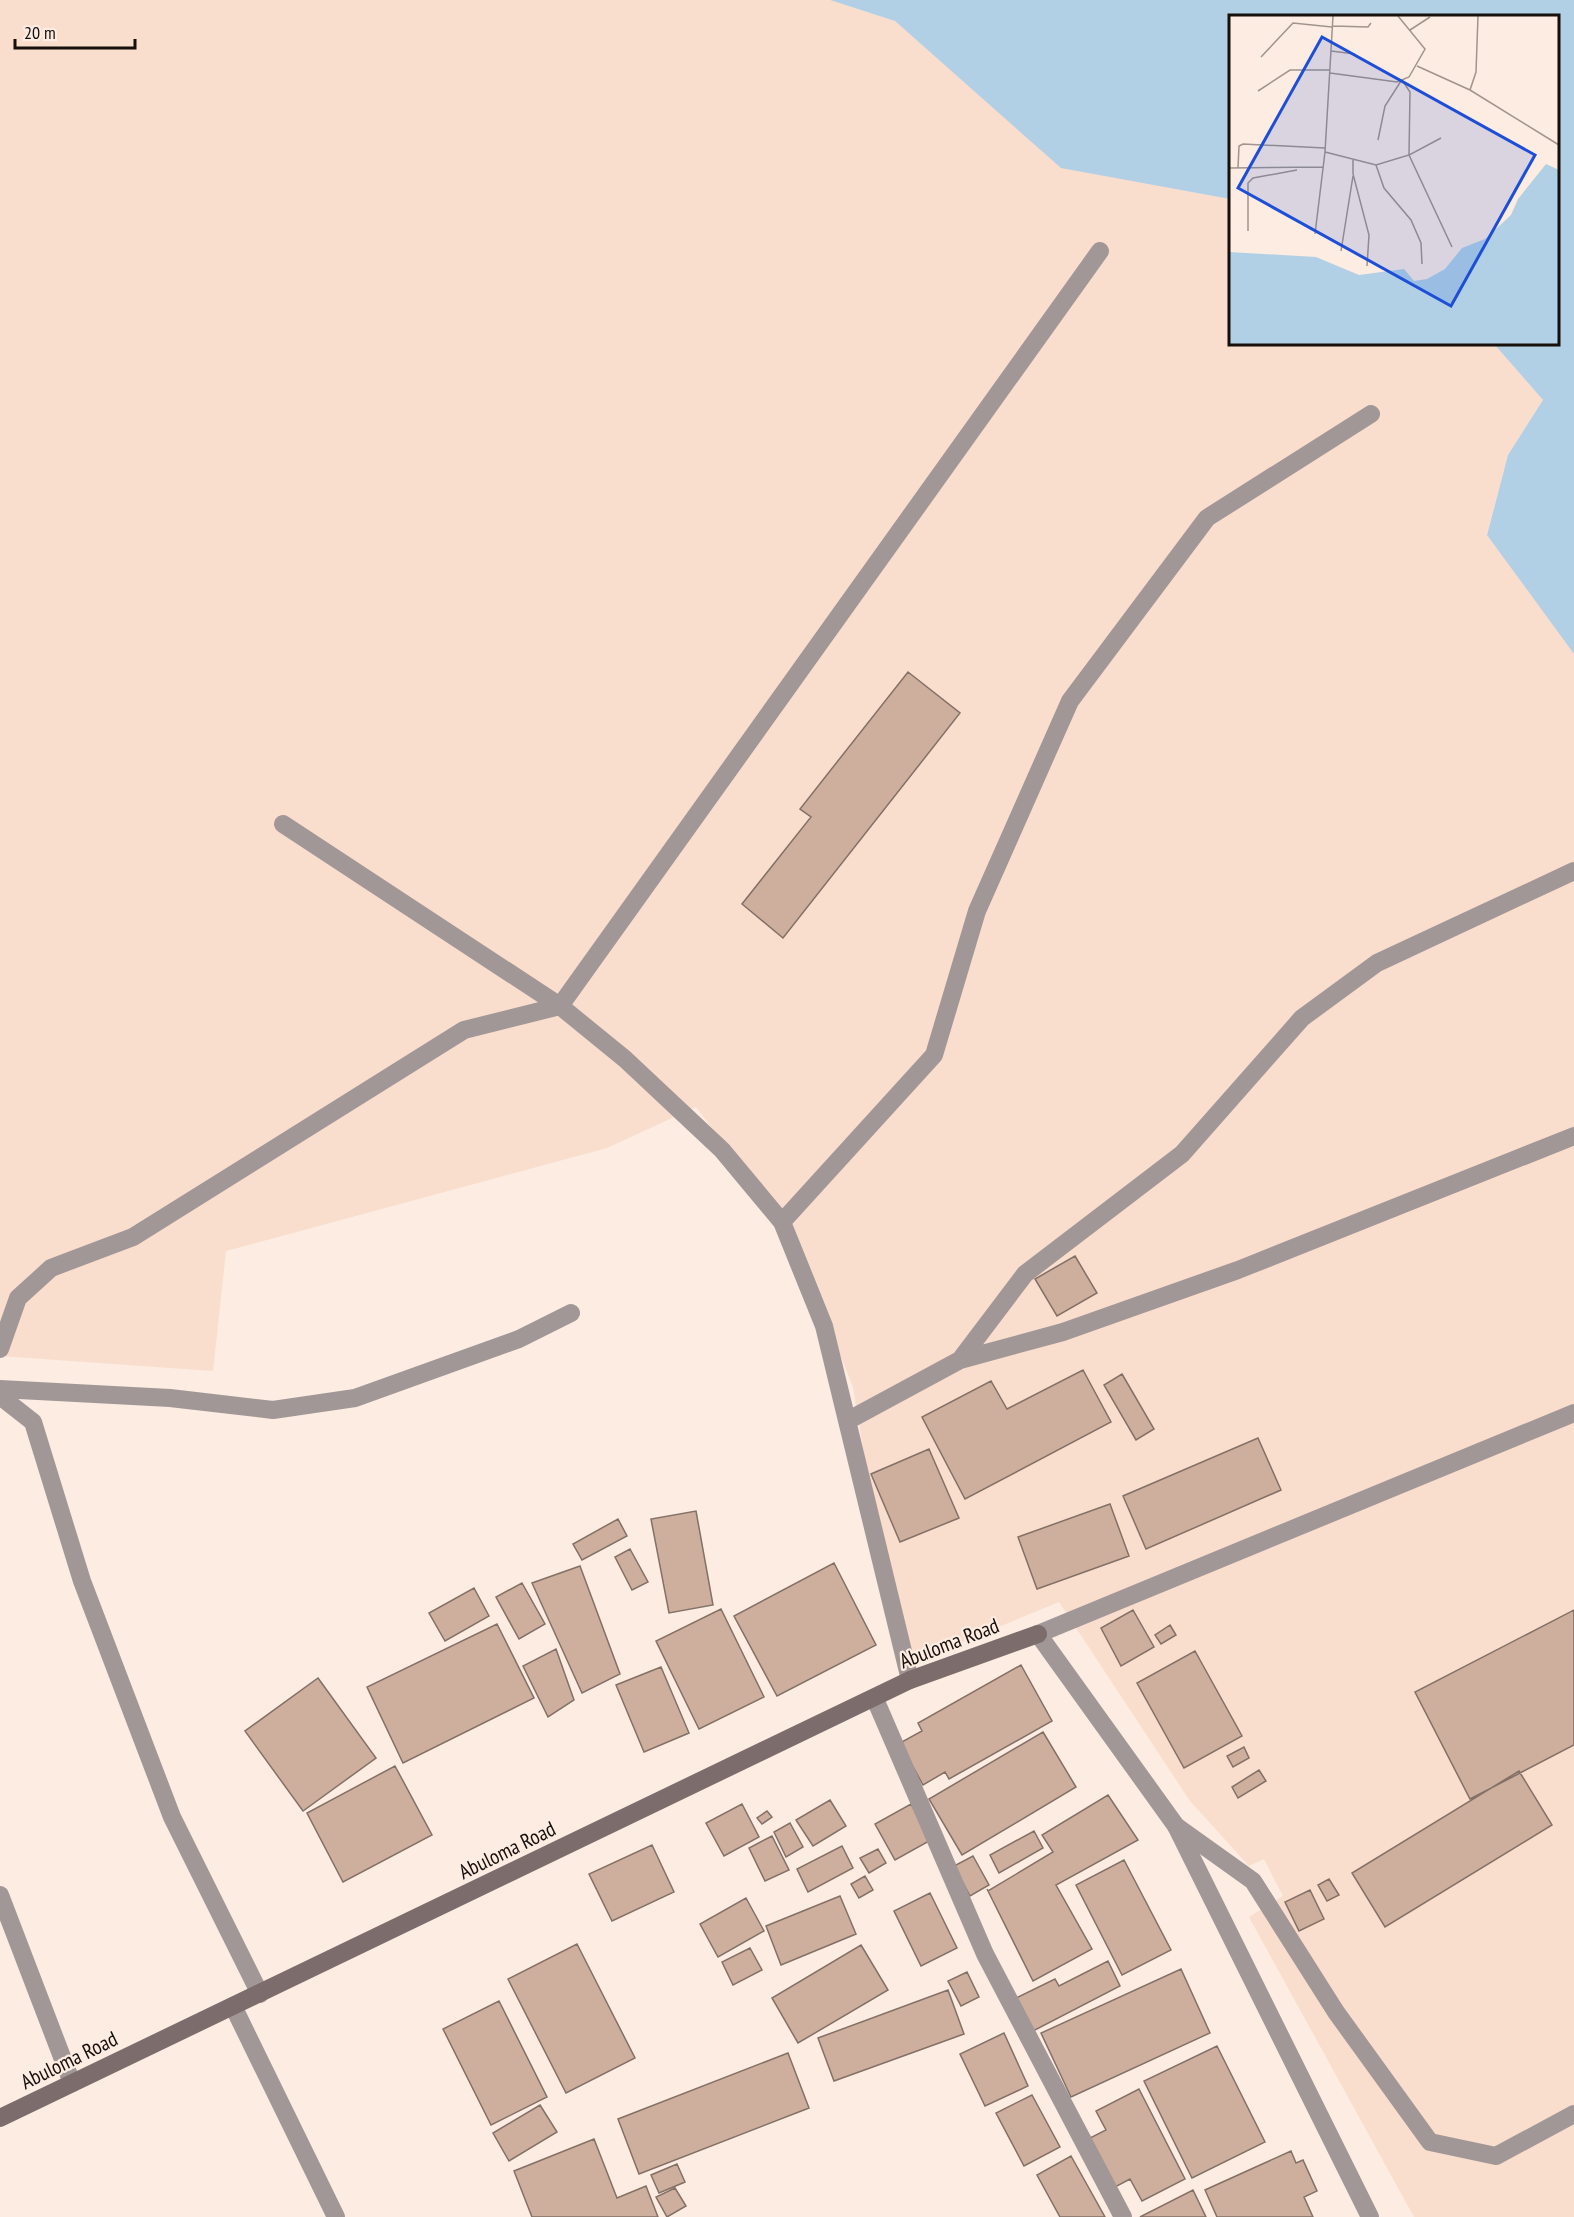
<svg xmlns="http://www.w3.org/2000/svg" width="1574" height="2217" viewBox="0 0 1574 2217" font-family="'PT Sans Narrow',sans-serif">
  <style>
    .built { fill: #f9ddcd }
    .water { fill: #b1d0e5 }
    .building { fill: #ceaf9d; stroke: #837066; stroke-width: 1.5 }
    .lines { fill: none; stroke-linecap: round; stroke-linejoin: round }
    .lane { stroke: #a29797; stroke-width: 18 }
    .street { stroke: #a29797; stroke-width: 18 }
    .secondary { stroke: #7c6d6c; stroke-width: 18 }
    .labels { text-anchor: middle; dominant-baseline: central; stroke-width: 4.5; stroke-linejoin: round; paint-order: stroke }
    .street-label { font-size: 21px; fill: #160f0b; stroke: #fcece2 }
    .inset-road { fill: none; stroke: #a0948c; stroke-width: 1.5 }
    .view { fill: #1d4ed8; fill-opacity: 0.15; stroke: #1d4ed8; stroke-width: 3 }
    .inset-edge { fill: none; stroke: #160f0b; stroke-width: 3 }
  </style>
  <rect width="100%" height="100%" fill="#fcece2"/>
  <!-- built -->
  <path class="built" d="M0,0H830L895,21L1061,167L1230,199V344H1494L1543,400L1508,455L1487,534L1574,654V2217H1414L1249,1917L1283,1896L1264,1859L1249,1866L1190,1801L1059,1602L899,1668L853,1387L791,1231L696,1107L607,1148L226,1251L213,1371L0,1356Z"/>
  <!-- water -->
  <path class="water" d="M830,0H1574V654L1487,535L1508,455L1543,400L1494,344H1558V16H1230V199L1061,168L895,21Z"/>
  <!-- building -->
  <path class="building" d="M908,672L960,713L783,938L742,904L811,817L800,809Z
    M1075,1256L1097,1293L1057,1316L1035,1279Z
    M1083,1370L1111,1422L965,1499L922,1417L991,1381L1007,1409Z
    M1122,1374L1154,1429L1136,1440L1104,1385Z
    M1258,1438L1281,1490L1146,1549L1123,1496Z
    M929,1449L959,1518L900,1542L871,1474Z
    M1110,1504L1129,1556L1037,1589L1018,1537Z
    M696,1511L713,1605L669,1613L651,1519Z
    M618,1519L627,1536L582,1560L573,1544Z
    M630,1549L648,1582L632,1590L615,1557Z
    M834,1563L876,1645L777,1696L734,1616Z
    M580,1566L620,1674L582,1693L532,1583Z
    M522,1583L545,1624L519,1639L496,1597Z
    M474,1588L489,1616L445,1641L429,1613Z
    M721,1609L764,1697L699,1729L656,1641Z
    M1133,1610L1154,1647L1121,1666L1101,1628Z
    M1574,1610V1745L1470,1799L1415,1692Z
    M497,1624L534,1698L403,1763L367,1687Z
    M1170,1625L1176,1635L1161,1644L1155,1635Z
    M556,1649L574,1700L548,1717L523,1666Z
    M1195,1651L1242,1736L1184,1768L1137,1683Z
    M1021,1665L1052,1721L949,1779L945,1772L923,1785L900,1743L922,1731L918,1723Z
    M661,1667L689,1733L644,1752L616,1685Z
    M318,1678L376,1758L303,1811L245,1731Z
    M1043,1732L1076,1787L962,1855L929,1799Z
    M1244,1747L1249,1758L1233,1767L1227,1756Z
    M395,1766L432,1835L343,1882L307,1813Z
    M1259,1770L1266,1781L1238,1798L1232,1787Z
    M1519,1771L1552,1825L1385,1927L1352,1873Z
    M1108,1795L1138,1840L1056,1885L1092,1949L1033,1981L987,1889L988,1891L1053,1852L1042,1835Z
    M830,1800L846,1826L813,1846L796,1820Z
    M742,1804L759,1837L724,1856L706,1823Z
    M911,1804L931,1840L895,1860L875,1824Z
    M767,1811L772,1817L762,1824L757,1818Z
    M790,1823L803,1847L786,1857L774,1832Z
    M1034,1831L1043,1848L999,1873L990,1855Z
    M772,1836L789,1870L765,1881L749,1848Z
    M652,1845L674,1892L612,1921L589,1874Z
    M842,1846L853,1868L808,1892L797,1869Z
    M878,1849L886,1863L869,1873L860,1858Z
    M973,1856L989,1885L970,1896L954,1866Z
    M1124,1860L1171,1950L1122,1975L1076,1885Z
    M865,1876L873,1890L859,1898L851,1884Z
    M1329,1879L1339,1895L1327,1901L1318,1885Z
    M1310,1890L1324,1919L1299,1931L1285,1902Z
    M930,1893L957,1948L921,1966L894,1911Z
    M840,1896L856,1934L781,1965L766,1926Z
    M746,1898L764,1931L718,1957L700,1924Z
    M577,1944L635,2058L566,2093L508,1979Z
    M861,1945L888,1990L798,2043L772,1998Z
    M750,1948L762,1970L733,1985L722,1962Z
    M1108,1961L1120,1986L1033,2031L1016,1998L1055,1979L1059,1986Z
    M1181,1969L1210,2033L1071,2097L1041,2033Z
    M967,1972L979,1997L961,2006L948,1981Z
    M948,1990L964,2034L834,2081L818,2038Z
    M499,2001L547,2097L491,2125L443,2029Z
    M1004,2033L1028,2086L985,2106L960,2054Z
    M1217,2046L1265,2142L1192,2178L1144,2081Z
    M788,2053L809,2108L639,2174L618,2119Z
    M1139,2089L1185,2179L1142,2201L1130,2179L1115,2187L1090,2138L1106,2130L1096,2111Z
    M1032,2095L1060,2147L1024,2166L996,2113Z
    M540,2105L557,2132L509,2161L493,2133Z
    M594,2139L617,2198L646,2186L658,2217H532L514,2171Z
    M1291,2151L1296,2163L1303,2160L1317,2191L1304,2197L1313,2217H1217L1205,2190Z
    M1071,2156L1105,2217H1060L1037,2175Z
    M677,2164L685,2182L659,2193L651,2175Z
    M675,2188L686,2206L667,2217L656,2197Z
    M1193,2190L1206,2217H1140Z"/>
  <g class="lines">
    <!-- lane -->
    <path class="lane" d="M283,824L560,1006L1100,251
      M782,1222L934,1055L977,911L1070,701L1207,518L1371,414
      M0,1349L18,1298L51,1268L133,1237L464,1030L560,1006L625,1059L722,1150L782,1222L824,1326L910,1680
      M960,1360L1063,1332L1238,1270L1574,1136
      M0,1389L170,1398L273,1410L355,1398L519,1339L571,1313
      M847,1421L960,1360L1025,1274L1182,1154L1302,1018L1377,963L1574,871
      M1038,1634L1574,1413
      M875,1699L985,1954L1123,2217
      M1176,1826L1253,1881L1336,2012L1430,2142L1496,2156L1574,2114
      M0,1895L72,2083
      M233,2006L336,2217"/>
    <!-- street -->
    <path class="street" d="M0,1396L33,1422L82,1581L172,1817L260,1994
      M1038,1634L1176,1826L1370,2217"/>
    <!-- secondary -->
    <path class="secondary" d="M0,2118L910,1680L1038,1634"/>
  </g>
  <g class="labels">
    <!-- street labels -->
    <g class="street-label">
      <text transform="translate(949 1643) rotate(-21)">Abuloma Road</text>
      <text transform="translate(507 1850) rotate(-26)">Abuloma Road</text>
      <text transform="translate(69 2060) rotate(-26)">Abuloma Road</text>
    </g>
  </g>
  <!-- overview -->
  <g transform="translate(1229 15)">
    <rect width="330" height="330" fill="#fcece2"/>
    <path d="M317,149L330,155V329H0V237L87,242L130,260L175,254L185,266L198,264L216,254L233,233L256,224L282,200L289,184Z" fill="#b1d0e5"/>
    <path class="inset-road" d="M104,11L139,12L142,8M181,15L201,2M102,36L126,39M32,42L64,8L103,12M188,51L241,75L330,130M101,58L168,67L180,62L196,34L169,1M241,75L247,57L249,1M29,76L61,55H101M212,123L180,140L223,232M149,125L156,91L172,66M96,137L147,150L180,140L181,77L173,65M124,145V159L140,220L138,251M147,150L155,173L182,205L192,228L193,249M0,153L94,152M9,153L10,131L14,129L96,133M19,216V168L24,163L68,155M86,219L96,137L104,1M112,236L124,161"/>
    <path class="view" d="M93,22L306,140L222,291L9,173Z"/>
    <rect width="330" height="330" class="inset-edge"/>
  </g>
  <!-- scale -->
  <path d="M15 39v9h120v-9" fill="none" stroke="#160f0b" stroke-width="3"/>
  <text x="24" y="39" font-size="18" fill="#160f0b" stroke="#fcece2" stroke-width="4.5" paint-order="stroke">20 m</text>
</svg>
